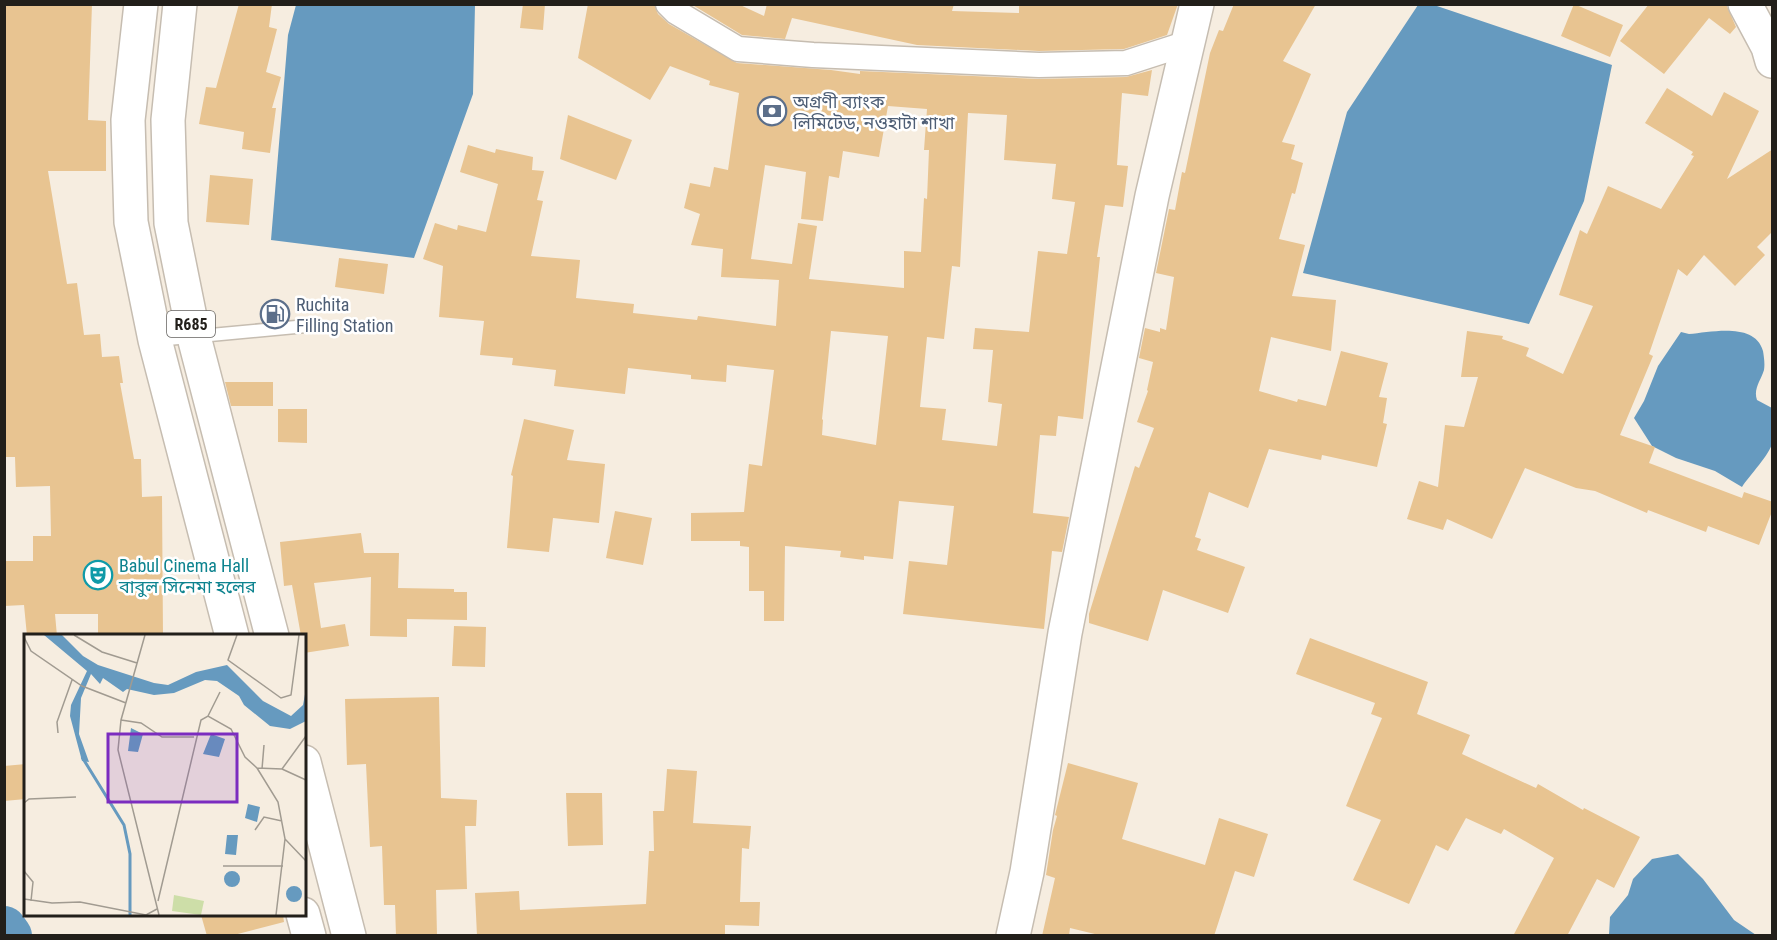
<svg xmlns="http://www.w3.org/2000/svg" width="1777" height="940" viewBox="0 0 1777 940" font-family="'Roboto Condensed','Noto Sans Bengali',sans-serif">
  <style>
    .water { fill: #669abf }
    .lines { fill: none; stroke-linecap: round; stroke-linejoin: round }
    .river { stroke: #669abf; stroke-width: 46 }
    .building { fill: #e8c491; fill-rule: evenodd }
    .lane-casing { stroke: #c6bdb1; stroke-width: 15 }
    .street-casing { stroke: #c6bdb1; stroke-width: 27 }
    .secondary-casing { stroke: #c6bdb1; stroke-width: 36 }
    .primary-casing { stroke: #c6bdb1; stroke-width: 36 }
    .lane { stroke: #fff; stroke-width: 12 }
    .street { stroke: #fff; stroke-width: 24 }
    .secondary { stroke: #fff; stroke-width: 33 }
    .primary { stroke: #fff; stroke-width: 33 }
    .labels { text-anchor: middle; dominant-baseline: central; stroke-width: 5; stroke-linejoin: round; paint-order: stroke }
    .shield { fill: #fff; stroke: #64625f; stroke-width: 1.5 }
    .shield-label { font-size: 16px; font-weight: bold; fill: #221f1a }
    .service-label { font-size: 18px; fill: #4e5e75; stroke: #fff; text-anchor: start }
    .culture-label { font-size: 18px; fill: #0d838f; stroke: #fff; text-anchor: start }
    .inset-river { fill: none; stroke: #669abf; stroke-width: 3 }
    .inset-road { fill: none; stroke: #a19b91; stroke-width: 1.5 }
    .view { fill: #7b2cbf; fill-opacity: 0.15; stroke: #7b2cbf; stroke-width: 3 }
    .inset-edge { fill: none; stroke: #221f1a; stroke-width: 3 }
  </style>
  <rect width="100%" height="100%" fill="#f6ede0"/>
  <!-- water -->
  <path class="water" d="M296,5H475L473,94L414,258L271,240L288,35Z
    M1418,5H1434L1612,65L1584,201L1529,324L1303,273L1347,112Z
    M1681,332L1689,334C1712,332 1755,322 1763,351C1764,357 1765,364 1764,370C1761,380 1753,389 1757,400L1772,408C1773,419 1774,432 1772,443C1771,453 1749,476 1742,487L1715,471L1676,458L1652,446L1634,418L1644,401L1658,366Z
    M1678,854L1703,879L1734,920L1756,935H1609L1610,917L1628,895L1633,879L1652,859Z"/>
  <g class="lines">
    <!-- river -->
    <path class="river" d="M4,929L9,936"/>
  </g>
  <!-- building -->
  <path class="building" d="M4,4H92L88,120L106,121V171H48L67,284L77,283L84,335L100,334L102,357L119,356L123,383H120L134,459H141L142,497L162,496L163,636H98V614H55L57,636H27L24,605L4,606V561H33V536H51L50,486L16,487L15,457H4Z
    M239,4H272L269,27L277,29L266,72L281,77L272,108H276L270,153L242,149L244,132L199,124L206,87L216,88Z
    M523,4H545L543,30L520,28Z
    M588,4H654L658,14L669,24L737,63L831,70L860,74V71L1038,79L1126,77L1152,70L1148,96L1122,93L1117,165L1128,166L1123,207L1105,205L1097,257H1100L1083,419L1058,416L1056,436L1040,435L1033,513L1069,517L1062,552L1052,551L1044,629L903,614L909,561L947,565L954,506L899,501L893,559L864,556V560L840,557L841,551L785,546L784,621H764V591H749V547L740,546V541H691V513L744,512L749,464L762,466L774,370L727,365L726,382L691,379V375L628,368L625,394L554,386L556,370L512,365L513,358L480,355L484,321L439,317L443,266L423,259L435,223L457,230L458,225L486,232L498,184L460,172L468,145L495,153L496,149L533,157L532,170L544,171L537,200L543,201L531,256L580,260L576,298L634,304L633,313L697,320L698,316L776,326L779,280L721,277L723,249L691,245L700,214L684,208L690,183L710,187L714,167L728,170L739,93L709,85L710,81L670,66L650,100L578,58ZM888,106L927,109L924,150H929L927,199L924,198L921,252L904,251V288L809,279L817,226L798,223L792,264L751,259L765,165L806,172L801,219L823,221L829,176L839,178L843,151L879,157ZM968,113L1007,115L1004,160L1056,164L1052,199L1075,202L1067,254L1038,251L1029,332L975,328L973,349L993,350L988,402L1002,404L997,446L942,440L946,409L920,407L927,337L944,339L952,266L960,267ZM831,331L888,336L876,445L822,435L823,420L822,419Z
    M691,4H738L764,16L767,4H954L952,11L1019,13V4H1178L1167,35L1124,49L1039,51L917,45L792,18L785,39L742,35Z
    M1234,4H1316L1283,61L1311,74L1282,142L1295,145L1291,159L1303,163L1295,194L1292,193L1279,239L1305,245L1292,296L1336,300L1331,351L1271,337L1259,391L1297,402L1298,399L1326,406L1341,351L1388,363L1379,397L1387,398L1383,423L1387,424L1377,467L1322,455L1321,460L1269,449L1248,508L1209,492L1195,537L1201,539L1197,550L1245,567L1228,613L1163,590L1148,641L1089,623V614L1135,466L1139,468L1154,428L1137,422L1148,391L1147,390L1153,362L1139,358L1145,328L1160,332V328L1166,330L1174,277L1156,273L1169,209L1175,210L1182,172L1185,173L1210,53L1219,30L1223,31Z
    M1574,4L1623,25L1610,57L1561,36Z
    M1649,4H1726L1736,27L1730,34L1709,18L1664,74L1620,41Z
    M1667,88L1712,116L1724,92L1759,111L1727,179L1773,149V231L1757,247L1765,255L1735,286L1704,255L1687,276L1678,269L1649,354L1653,356L1620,435L1655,447L1649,463L1742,498L1744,492L1773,502V509L1759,545L1708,526L1706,532L1648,510L1647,513L1595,491L1576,488L1525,468L1492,539L1447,519L1443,530L1407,519L1419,481L1438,487L1445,425L1464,427L1478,377H1461L1467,331L1503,336L1502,339L1529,348L1526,356L1563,374L1593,306L1559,295L1580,230L1587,234L1608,186L1661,209L1694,156L1691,155L1693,152L1645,123Z
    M568,115L632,140L616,180L560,159Z
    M210,175L253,179L249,225L206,222Z
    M339,258L388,264L384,294L335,287Z
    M225,382H273V406H231Z
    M278,409H307V443L278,442Z
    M524,419L574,430L567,460L605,464L599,523L553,518L549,552L507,548L513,476L511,475Z
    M615,511L652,518L643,565L606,558Z
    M361,533L364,553H399L398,588L454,589V592H467V620L407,619V637L370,636L371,577L314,583L321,628L345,624L349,646L304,653V636H301L292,585L284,586L280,542Z
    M454,626L486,627L485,667L452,666Z
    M1310,638L1428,682L1417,714L1470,735L1462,754L1536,788L1538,784L1583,810L1584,808L1640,837L1614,888L1597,879L1567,936H1513L1554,858L1504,829L1501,834L1466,818L1448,851L1436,845L1409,904L1353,880L1381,820L1346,806L1382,718L1371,714L1375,703L1296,674Z
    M439,697L441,798L477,800L476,826H465L467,889L436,890L437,936H396L395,905H384L382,846L370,847L366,764L347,765L345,699Z
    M1068,763L1138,783L1122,839L1205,865L1219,818L1268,834L1254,877L1235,871L1214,936H1103L1070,928L1069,936H1042L1055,878L1046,875L1053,830L1057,816L1055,815Z
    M26,764V799L4,801V766Z
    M667,769L697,771L693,823L751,826L749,849L742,848L740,902H760L759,926L725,925V936H477L475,893L519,891L520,910L646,904L649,851H654L653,811H664Z
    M566,793H602L603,845L568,846Z
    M201,915H283L284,922L230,936H207Z"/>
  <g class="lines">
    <!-- lane casing -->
    <g class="lane-casing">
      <path id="lane" d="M157,340L317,325"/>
    </g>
    <!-- street casing -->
    <g class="street-casing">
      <path id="street" d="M668,4L676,12L738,49L813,55L1039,65L1126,63L1188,43"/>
    </g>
    <!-- secondary casing -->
    <g class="secondary-casing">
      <path id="secondary" d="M1745,4L1768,47L1772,61
        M1013,936L1027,872L1065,633L1152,196L1197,4"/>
    </g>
    <!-- primary casing -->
    <g class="primary-casing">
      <path id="primary" d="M141,4L128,120L131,222L155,340L232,636
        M180,4L168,120L171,223L194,337L272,636
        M304,762L349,936
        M303,914L309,936"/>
    </g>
    <!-- lane -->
    <use href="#lane" class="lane"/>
    <!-- street -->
    <use href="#street" class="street"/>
    <!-- secondary -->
    <use href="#secondary" class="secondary"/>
    <!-- primary -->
    <use href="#primary" class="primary"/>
  </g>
  <!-- icons -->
  <defs>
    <g id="bank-ring" transform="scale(1.5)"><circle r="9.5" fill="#fff" stroke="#5c6f8a" stroke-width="1.5"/><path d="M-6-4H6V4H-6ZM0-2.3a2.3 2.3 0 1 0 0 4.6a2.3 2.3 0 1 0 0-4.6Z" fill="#5c6f8a"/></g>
    <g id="fuel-ring" transform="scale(1.5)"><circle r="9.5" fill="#fff" stroke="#5c6f8a" stroke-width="1.5"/><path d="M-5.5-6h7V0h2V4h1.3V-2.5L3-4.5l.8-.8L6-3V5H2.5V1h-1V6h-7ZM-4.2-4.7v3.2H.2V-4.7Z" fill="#5c6f8a"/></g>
    <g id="theatre-ring" transform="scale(1.5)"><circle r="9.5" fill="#fff" stroke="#0f9aa8" stroke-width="1.5"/><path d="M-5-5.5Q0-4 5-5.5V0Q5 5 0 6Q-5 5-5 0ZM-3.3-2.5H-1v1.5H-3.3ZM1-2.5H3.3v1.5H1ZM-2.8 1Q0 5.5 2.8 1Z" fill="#0f9aa8"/></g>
  </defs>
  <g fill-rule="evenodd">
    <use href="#bank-ring" x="772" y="111"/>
    <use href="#fuel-ring" x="275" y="314"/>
    <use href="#theatre-ring" x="98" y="575"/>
  </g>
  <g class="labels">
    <!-- shield labels -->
    <rect class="shield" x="167" y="311" width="48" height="26" rx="4.5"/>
    <g class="shield-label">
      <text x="191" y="324">R685</text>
    </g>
    <!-- service labels -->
    <g class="service-label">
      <text x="793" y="101">অগ্রণী ব্যাংক<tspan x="793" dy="21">লিমিটেড, নওহাটা শাখা</tspan></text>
      <text x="296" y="304">Ruchita<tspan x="296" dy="21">Filling Station</tspan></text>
    </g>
    <!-- culture labels -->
    <g class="culture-label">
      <text x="119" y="565">Babul Cinema Hall<tspan x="119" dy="21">বাবুল সিনেমা হলের</tspan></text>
    </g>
  </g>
  <!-- overview -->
  <g transform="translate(24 634)">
    <rect width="282" height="282" fill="#f6ede0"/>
    <path d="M150,261L180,267L177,281L148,277Z" fill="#cddea8"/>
    <path d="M20,1H38L59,22L74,31L130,49L144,51L172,38L203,31L239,67L267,82L279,71L282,55V87L266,95L246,92L220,71L215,62L193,47L181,46L150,59L130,61L103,55L99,58L79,44L76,50L67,40L57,64L55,100L65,128L58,127L46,82L47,71L63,37ZM107,94L119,100L114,118L104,117ZM187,100L201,105L195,123L179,120ZM224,170L236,173L233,188L221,184ZM203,201H214L212,221L201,220ZM200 245a8 8 0 1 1 16 0a8 8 0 1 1-16 0ZM262 260a8 8 0 1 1 16 0a8 8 0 1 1-16 0Z" fill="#669abf"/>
    <path class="inset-river" d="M58,123L100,191L106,220V281"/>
    <path class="inset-road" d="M50,1L78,18L113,29M121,1L97,86L94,116L135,281M213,1L204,26L257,64L267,61L275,1M0,3L7,17L58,52L102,69M184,82L196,58M97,86L117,89L138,103H170M34,99L33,88L48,46M233,134L254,168L261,205L282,227M238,135L240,111M258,135L282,146M0,169L5,165L52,163M231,196L240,183L258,187M199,232H259M0,237L9,248L7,267M0,265L28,269L56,268L122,281L133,275M134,267L177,86L184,82L207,95L221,123L233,134L258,135L282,102M252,281L261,205"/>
    <path class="view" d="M84,100H213V168H84Z"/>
    <rect width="282" height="282" class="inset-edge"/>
  </g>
  <!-- border -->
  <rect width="1777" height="940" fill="none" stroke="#221f1a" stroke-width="12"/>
</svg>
